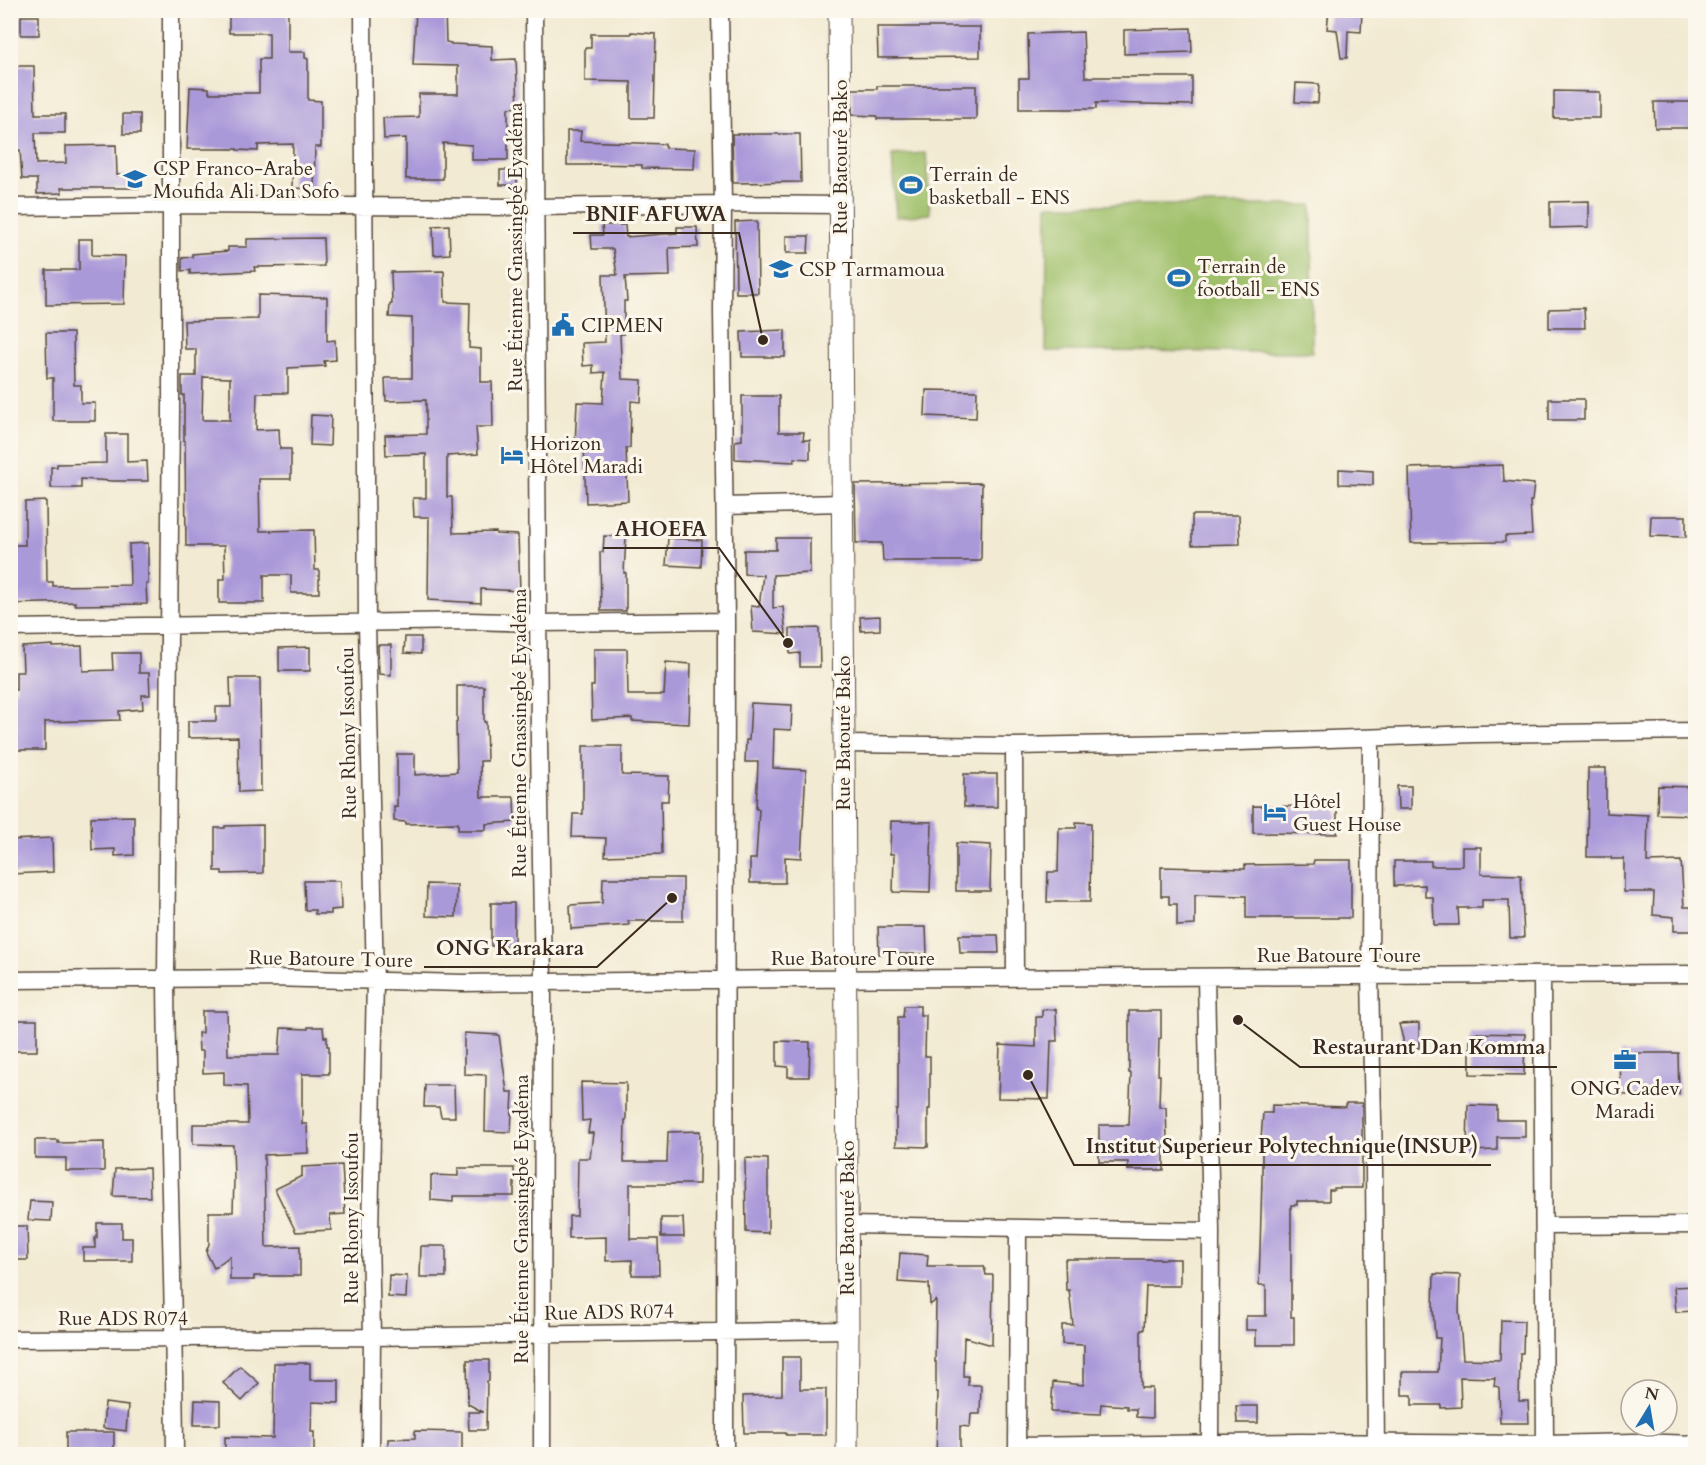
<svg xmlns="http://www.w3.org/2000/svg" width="1706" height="1465" viewBox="0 0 1706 1465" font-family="Cardo,serif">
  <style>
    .green { fill: #9fc069; stroke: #6d7544; stroke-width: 1.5 }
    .building { fill: #aa99d9; fill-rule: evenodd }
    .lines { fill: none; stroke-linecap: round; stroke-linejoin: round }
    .minor-casing { stroke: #564739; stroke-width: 19 }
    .major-casing { stroke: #564739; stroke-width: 23 }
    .minor { stroke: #fff; stroke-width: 16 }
    .major { stroke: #fff; stroke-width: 21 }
    .labels { text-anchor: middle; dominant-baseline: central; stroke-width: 6; stroke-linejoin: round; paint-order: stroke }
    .street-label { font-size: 20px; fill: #3b2a1e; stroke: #fbf7ec }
    .poi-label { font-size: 20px; fill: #3b2a1e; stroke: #fbf7ec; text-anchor: start }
    .leader { fill: none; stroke: #3b2a1e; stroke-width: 2 }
    .callout-dot { fill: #3b2a1e; stroke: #fbf7ec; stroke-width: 2 }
    .callout-label { font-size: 21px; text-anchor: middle; font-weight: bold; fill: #3b2a1e; stroke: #fbf7ec; stroke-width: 6; stroke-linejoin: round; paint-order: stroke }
  </style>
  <rect width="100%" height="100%" fill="#fbf7ec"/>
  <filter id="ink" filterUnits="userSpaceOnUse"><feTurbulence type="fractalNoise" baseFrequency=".0167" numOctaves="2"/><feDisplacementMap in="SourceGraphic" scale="12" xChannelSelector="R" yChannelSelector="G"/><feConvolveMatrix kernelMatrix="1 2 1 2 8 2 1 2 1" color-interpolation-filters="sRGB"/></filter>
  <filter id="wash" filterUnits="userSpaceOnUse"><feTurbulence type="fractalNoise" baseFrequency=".008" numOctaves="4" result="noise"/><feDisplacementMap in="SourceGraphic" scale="24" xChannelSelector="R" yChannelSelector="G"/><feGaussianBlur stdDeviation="1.35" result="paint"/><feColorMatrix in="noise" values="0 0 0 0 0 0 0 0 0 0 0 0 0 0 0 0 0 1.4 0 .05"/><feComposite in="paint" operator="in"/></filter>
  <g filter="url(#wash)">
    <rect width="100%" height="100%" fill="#f2ead2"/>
    <!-- green -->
    <path class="green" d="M926,153L930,214L896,217L892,155Z
      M1047,205H1312V352L1046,351Z"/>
    <g id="blocks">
      <!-- building -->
      <path class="building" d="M229,10H288V52H305V58L308,59V100L321,101V147H315L314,189L292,188L293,144L258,145V151L237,150V149H187L190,87L209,88V93H259V59H269V33H229Z
        M416,10H445L446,42L451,43V44L492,46V60L516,59L518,107L508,108V160H472V145L443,143V179H406V138L384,139L383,118L419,117V94H458V66L413,65Z
        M1329,10H1362L1361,32L1348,31L1347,58H1341L1337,30L1327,29Z
        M21,16H39V35H21Z
        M877,27H980V57L878,58Z
        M1191,28L1192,52L1124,54V30Z
        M631,32L656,34L654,118H631V82L585,81V48H591V34H631Z
        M1083,32L1085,77H1192V105L1096,103V109H1019V78H1029L1028,34Z
        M14,66H34L35,114H65V133H35L36,164L66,163V146L116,145L117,175H139V188H61L62,193L37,194V179H22L20,150L11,151L10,112H15Z
        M1296,83L1319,84L1318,103L1295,102Z
        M877,86H976V119H877V116L852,115V89H877Z
        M1554,91L1600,92V118H1554Z
        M1654,102H1693V128H1655Z
        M123,114H140V134H123Z
        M567,131H581L580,141L665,144V148L695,149L694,169L642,168V165L591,164V165H567Z
        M732,134H800L801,182L733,183Z
        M500,170H517V185H500Z
        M1589,201V227L1550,228V202Z
        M757,221L758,293H736L735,222Z
        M449,225L450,254L434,255L433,226Z
        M602,225H625L626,237L677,233V227H697L698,247L669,248L670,276L625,277L627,301H624V334H620L622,379L642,380L641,402L631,401L630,448H626L628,501L586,503L584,446L575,445L577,402L603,403L605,372L593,373V365L583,366L582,343L605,342L603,275H617L613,249H592L591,235H603Z
        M786,236H809L808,253H786Z
        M323,238L324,266L254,267L255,271L190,274V270L182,271V258L192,257V254L228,251V247H247V239Z
        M79,239H92V255L125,256L124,304L46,305V270H79Z
        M444,271L445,302L470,303L469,348L481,349V382H492L493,427H476L478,454L447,456V497H452L453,533L496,532V534L518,535L520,591L481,589V603L428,600L429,517H414L413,498H426V454L386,455L385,435L426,434V400L386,401L385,378H412V318L389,317L390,304H392L391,272Z
        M258,295L327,297V341L335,340L336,360L324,361L325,366L288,368V393H257L256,430L279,429L280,449H291V479H259L260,531L314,530L315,570H319V593H291V575H264V603H219V579H225L224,546H186L185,441H184V395H182V376H196V349H185L184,321L258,319ZM203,377L230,378V420H202Z
        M1584,308L1585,328H1549V309Z
        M785,330V357H742L741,332Z
        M46,333H73L74,385H81V403H95V421H53V378H47Z
        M926,390L977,391L976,418L925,416Z
        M742,396H779V432H804L803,440H810V459L794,458V462L735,459V441L742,440Z
        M1549,399H1584V420H1549Z
        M311,415L331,416L330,446L310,445Z
        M106,434H127V462L147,461L148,481H113L81,479V488H51V467H57V464L106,463Z
        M1503,465L1504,481L1534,484L1532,501H1530L1532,535L1505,536V542L1411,543L1409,468Z
        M1339,469L1373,471V485L1339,484Z
        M982,483L981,561H883L882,543H856L855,484Z
        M46,501L47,582H53V586L130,585L129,544L148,543V584H146L147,604L75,605V602L10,604V545H25V502Z
        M1192,515H1239L1240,544L1192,545Z
        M1651,516H1686V537L1650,536Z
        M604,536L626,537L624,573H626V611H601L600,552H603Z
        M668,538L702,540L701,567L666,565Z
        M776,538H810V573L773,575V608L783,607L786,634L753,632L751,606L759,607L763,575L744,574V550H776Z
        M880,616V630L861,631L860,617Z
        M819,628L820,667H800V653L790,654V629Z
        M405,637H421V654L404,653Z
        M53,645V647L82,646L83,671L113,670L112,653H139V673H149L150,695H142L143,709L119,711L120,720L45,722V750H10V690H16V672H23L22,647Z
        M378,645H391V675L379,674Z
        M310,647V671H279V648Z
        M594,649H627L628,695H664L666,662L691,664L689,724L632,721V718L592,720L591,686H594Z
        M230,678H260L261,791L239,792L238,737L188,738V721H216V707H231Z
        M457,686H484V722H486L487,761H480L481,797H514L515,822L486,824V830H458V823L406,824V822L394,821V806L397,807V754H415V775L457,772L456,722H457Z
        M751,703L792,705L791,730L774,729L773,768L806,770L801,858L785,857V883H750V859H756L759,809H756L758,762H745L746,740H749Z
        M583,746H622V775L669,776L668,801H661L662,854L605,856L606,838L572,837L573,814H583Z
        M1588,768H1606V813L1648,815L1647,862L1681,861L1684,907H1695V931H1674V917L1653,915L1654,892H1624V859H1611V857H1587Z
        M964,774H997V807H964Z
        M1397,786H1411V809H1398Z
        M1658,786L1695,787V815L1657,814Z
        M1253,806L1337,807V834L1253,833Z
        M134,816V855L115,856V849L92,850L91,817Z
        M891,821L932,822L930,893L893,892L894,854H890Z
        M1076,822L1091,823L1090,902H1047L1048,872H1058L1059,828H1076Z
        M263,825V873L222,874V871H215V828H225V826Z
        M52,838L53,872L10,874V840Z
        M956,843L991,845L990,891H956Z
        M1462,847H1481V874L1521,875L1524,938H1510L1509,900H1482V908H1458L1459,925H1434L1433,897H1425V885L1394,886V861H1431V866H1462Z
        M1314,860H1351V918H1246V896L1195,895V925L1177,926V904H1169V896H1161V867L1245,869V865L1313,864Z
        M603,878H683V921H628L629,925L571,929L570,905L602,903Z
        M304,881H340L341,909L331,910V914H315V910H305Z
        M427,884L457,885L456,917L426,916Z
        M491,903H514V946H491Z
        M878,927H926L927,954H879Z
        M959,935H998L999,953H960Z
        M904,1006H920V1015H926L925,1056H930V1109H928V1147L896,1146V1110H898V1017H903Z
        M1056,1009L1057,1041H1051L1049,1099L998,1098L1000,1045L1036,1047V1017H1042V1010Z
        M202,1011H227L228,1055H279L281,1028L308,1029V1027H323L324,1037H327V1046H329V1074H302V1124H307L308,1153L264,1155L266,1247L300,1246V1276H254V1280H230V1256L214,1268L206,1252L209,1244V1212H233L234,1179L233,1145L193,1144V1124H248L247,1086L224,1085V1072L203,1073V1051H199L198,1033H202Z
        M1129,1011H1161V1038L1159,1039L1158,1075H1160L1159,1107H1166L1167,1139H1164V1170H1128V1162H1099V1125H1129L1131,1073H1129Z
        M14,1020H37V1051H14Z
        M1419,1023V1048H1403V1039L1399,1024Z
        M464,1033L499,1035L507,1092H513L511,1132L485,1131L486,1075L464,1074Z
        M1470,1033L1525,1034L1524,1075L1470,1074Z
        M777,1041L810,1042L809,1077H788V1067L777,1066Z
        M1620,1053H1678L1679,1094L1621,1095Z
        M581,1082L626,1083V1120H625L624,1162H667L668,1132L700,1131L699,1184H630V1239H658L659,1275H632V1260L606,1261V1237L569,1238V1216H577L578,1158H590L593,1133H588L590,1120L582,1121Z
        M425,1085H454L455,1117H441L439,1107H424Z
        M1346,1103H1362V1188H1334V1190H1329V1201H1297V1205H1291V1317H1294V1345H1256V1330H1246V1316H1266V1285H1259L1262,1178V1153L1260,1152L1263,1113H1272V1105L1346,1107Z
        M1468,1105L1497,1106V1120H1525V1137H1497V1150L1467,1151Z
        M35,1140H58V1143L104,1142V1171H66V1158H35Z
        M745,1158L768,1159V1233L746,1232Z
        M342,1165L345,1214L330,1215L331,1230L296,1232L275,1189L302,1176V1167Z
        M149,1168L150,1197L113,1196L115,1169Z
        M458,1168H514V1196H453V1202L431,1200V1175L458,1176Z
        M30,1201L52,1202L51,1221L28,1220Z
        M661,1218H683L684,1237H661Z
        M97,1223H122V1238H132V1261H83V1248H95V1238H97Z
        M10,1226H27L28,1260H10Z
        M421,1246H446V1277H420Z
        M900,1253L928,1255L927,1266H984L986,1275H993L992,1345L964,1337L963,1376H968V1385H981L980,1414H971L970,1427L960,1426V1455H936L938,1392H936V1362H935L936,1300L930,1305L929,1284L898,1282Z
        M1065,1259H1180V1286H1146L1144,1330H1141V1388H1152V1418L1136,1417V1409H1127V1406L1101,1404L1100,1414L1051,1412L1053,1382L1084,1385V1345L1062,1344V1325H1073L1069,1290H1066Z
        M1434,1274L1460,1275L1459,1310L1463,1359L1500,1360L1501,1320L1524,1321L1523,1353H1520L1519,1401H1528L1529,1423H1500L1499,1387L1494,1386L1495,1378L1460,1377L1461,1407L1441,1408V1405H1412V1395H1402V1372H1438L1440,1338H1435L1433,1309Z
        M389,1275L407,1276L406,1298L388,1297Z
        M1695,1286V1311L1676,1312L1674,1287Z
        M782,1357H800V1389H826V1435H786V1433H744L743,1396L782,1395Z
        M467,1360H489V1381H487L486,1430H469L468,1412H483L468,1404Z
        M274,1363H310V1380H339V1403L312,1402L311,1432H314V1455H225V1437L273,1438Z
        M240,1366L259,1383L242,1401L223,1383Z
        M195,1400L220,1401V1425H194Z
        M105,1403L128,1406L126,1431L103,1428Z
        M1236,1406H1258V1423H1237Z
        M415,1431L462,1432V1454L388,1455V1439L415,1438Z
        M66,1432H114V1455L66,1454Z"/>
    </g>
  </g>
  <g filter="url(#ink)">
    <use href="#blocks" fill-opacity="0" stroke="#564739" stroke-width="1.5"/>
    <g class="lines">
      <!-- minor casing -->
      <g class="minor-casing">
        <path id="minor" d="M171,10C171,144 172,277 171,410C171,598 166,787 166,976C167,1135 174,1295 175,1454
          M363,10L367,624L375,980L370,1234L372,1337L371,1454
          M534,10L539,741L543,982L542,1454
          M720,10L723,204L722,311L726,621L725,1454
          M10,207L170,205L537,207L723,204L840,205
          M725,506L842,503
          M10,628L469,621L539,623L726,621
          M1371,738L1370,976L1374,1166L1376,1454
          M844,744L1014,746L1238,742L1476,734L1696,731
          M1014,746L1015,978
          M1542,975L1545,1444
          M1206,977L1211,1231L1210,1443
          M10,980L269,978L463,983L543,982L788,979L1696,974
          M847,1225L1211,1231
          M1544,1226L1696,1225
          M10,1339L372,1337L848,1330
          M1017,1446L1301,1442L1545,1444L1634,1442L1696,1444
          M1017,1454L1018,1228"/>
      </g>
      <!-- major casing -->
      <g class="major-casing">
        <path id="major" d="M839,10L848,1330L847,1454"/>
      </g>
      <!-- minor -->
      <use href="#minor" class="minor"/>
      <!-- major -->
      <use href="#major" class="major"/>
    </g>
  </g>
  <!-- icons -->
  <defs>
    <g id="school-bare" transform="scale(1.8)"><path d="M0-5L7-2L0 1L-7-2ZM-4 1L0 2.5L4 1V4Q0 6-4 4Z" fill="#1f6fb2" stroke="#fbf7ec" stroke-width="2.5" paint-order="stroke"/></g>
    <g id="stadium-bare" transform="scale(1.8)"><path d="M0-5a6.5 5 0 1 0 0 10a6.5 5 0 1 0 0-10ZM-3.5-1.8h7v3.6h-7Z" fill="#1f6fb2" stroke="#fbf7ec" stroke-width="2.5" paint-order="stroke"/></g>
    <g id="civic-bare" transform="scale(1.8)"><path d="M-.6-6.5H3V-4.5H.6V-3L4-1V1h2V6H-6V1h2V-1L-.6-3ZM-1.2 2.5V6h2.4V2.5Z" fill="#1f6fb2" stroke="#fbf7ec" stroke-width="2.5" paint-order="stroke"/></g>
    <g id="hotel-bare" transform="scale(1.8)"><path d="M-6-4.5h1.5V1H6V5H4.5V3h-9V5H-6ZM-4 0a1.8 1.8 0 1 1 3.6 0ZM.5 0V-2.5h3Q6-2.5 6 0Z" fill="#1f6fb2" stroke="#fbf7ec" stroke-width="2.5" paint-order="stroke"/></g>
    <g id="office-bare" transform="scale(1.8)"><path d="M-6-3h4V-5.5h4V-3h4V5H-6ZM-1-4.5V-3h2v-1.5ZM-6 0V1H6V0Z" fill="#1f6fb2" stroke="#fbf7ec" stroke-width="2.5" paint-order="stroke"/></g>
  </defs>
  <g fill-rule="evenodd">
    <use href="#school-bare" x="135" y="179"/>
    <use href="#stadium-bare" x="911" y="185"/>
    <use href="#school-bare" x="781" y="269"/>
    <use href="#stadium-bare" x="1179" y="278"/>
    <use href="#civic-bare" x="563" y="325"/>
    <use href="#hotel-bare" x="512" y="455"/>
    <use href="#hotel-bare" x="1275" y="812"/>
    <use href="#office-bare" x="1625" y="1060"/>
  </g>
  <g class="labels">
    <!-- street labels -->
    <g class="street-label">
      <text transform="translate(840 157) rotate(-90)">Rue Batouré Bako</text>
      <text transform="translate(515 247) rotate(-90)">Rue Étienne Gnassingbé Eyadéma</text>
      <text transform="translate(348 733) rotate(-91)">Rue Rhony Issoufou</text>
      <text transform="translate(519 733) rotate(-90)">Rue Étienne Gnassingbé Eyadéma</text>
      <text transform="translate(843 733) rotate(-90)">Rue Batouré Bako</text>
      <text x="1339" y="955">Rue Batoure Toure</text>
      <text x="853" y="958">Rue Batoure Toure</text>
      <text transform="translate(331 959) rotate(1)">Rue Batoure Toure</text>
      <text transform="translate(351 1218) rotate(-90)">Rue Rhony Issoufou</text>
      <text transform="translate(847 1218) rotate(-90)">Rue Batouré Bako</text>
      <text transform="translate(521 1219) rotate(-90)">Rue Étienne Gnassingbé Eyadéma</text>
      <text transform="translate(609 1312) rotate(-1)">Rue ADS R074</text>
      <text x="123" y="1318">Rue ADS R074</text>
    </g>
    <!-- poi labels -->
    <g class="poi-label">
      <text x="153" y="168">CSP Franco-Arabe<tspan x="153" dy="23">Moufida Ali Dan Sofo</tspan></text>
      <text x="929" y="174">Terrain de<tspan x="929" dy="23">basketball - ENS</tspan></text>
      <text x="1197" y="266">Terrain de<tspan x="1197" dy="23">football - ENS</tspan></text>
      <text x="799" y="269">CSP Tarmamoua</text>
      <text x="581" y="325">CIPMEN</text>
      <text x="530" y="443">Horizon<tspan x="530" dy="23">Hôtel Maradi</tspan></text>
      <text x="1293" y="801">Hôtel<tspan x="1293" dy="23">Guest House</tspan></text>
      <text x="1625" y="1088" text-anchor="middle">ONG Cadev<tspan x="1625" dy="23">Maradi</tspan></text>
    </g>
  </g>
  <!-- callouts -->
  <path class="leader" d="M763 340L739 233H573M788 643L719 548H603M672 898L597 967H424M1238 1020L1300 1067H1557M1028 1075L1074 1165H1491"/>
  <g class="callout-dot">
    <circle cx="763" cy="340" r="6"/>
    <circle cx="788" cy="643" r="6"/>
    <circle cx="672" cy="898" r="6"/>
    <circle cx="1238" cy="1020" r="6"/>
    <circle cx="1028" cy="1075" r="6"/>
  </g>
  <g class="callout-label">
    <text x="656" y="221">BNIF AFUWA</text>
    <text x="661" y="536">AHOEFA</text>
    <text x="510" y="955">ONG Karakara</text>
    <text x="1429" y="1054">Restaurant Dan Komma</text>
    <text x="1282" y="1153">Institut Superieur Polytechnique(INSUP)</text>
  </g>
  <!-- margin -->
  <rect width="1706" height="1465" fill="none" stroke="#fbf7ec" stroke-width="36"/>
  <!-- north arrow -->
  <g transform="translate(1649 1408) rotate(11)"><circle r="28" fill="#fbf7ec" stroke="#aea59a" stroke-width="1.5"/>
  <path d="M0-4.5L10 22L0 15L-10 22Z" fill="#1f6fb2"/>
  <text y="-9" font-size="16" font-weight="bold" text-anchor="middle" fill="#3b2a1e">N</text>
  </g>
</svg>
